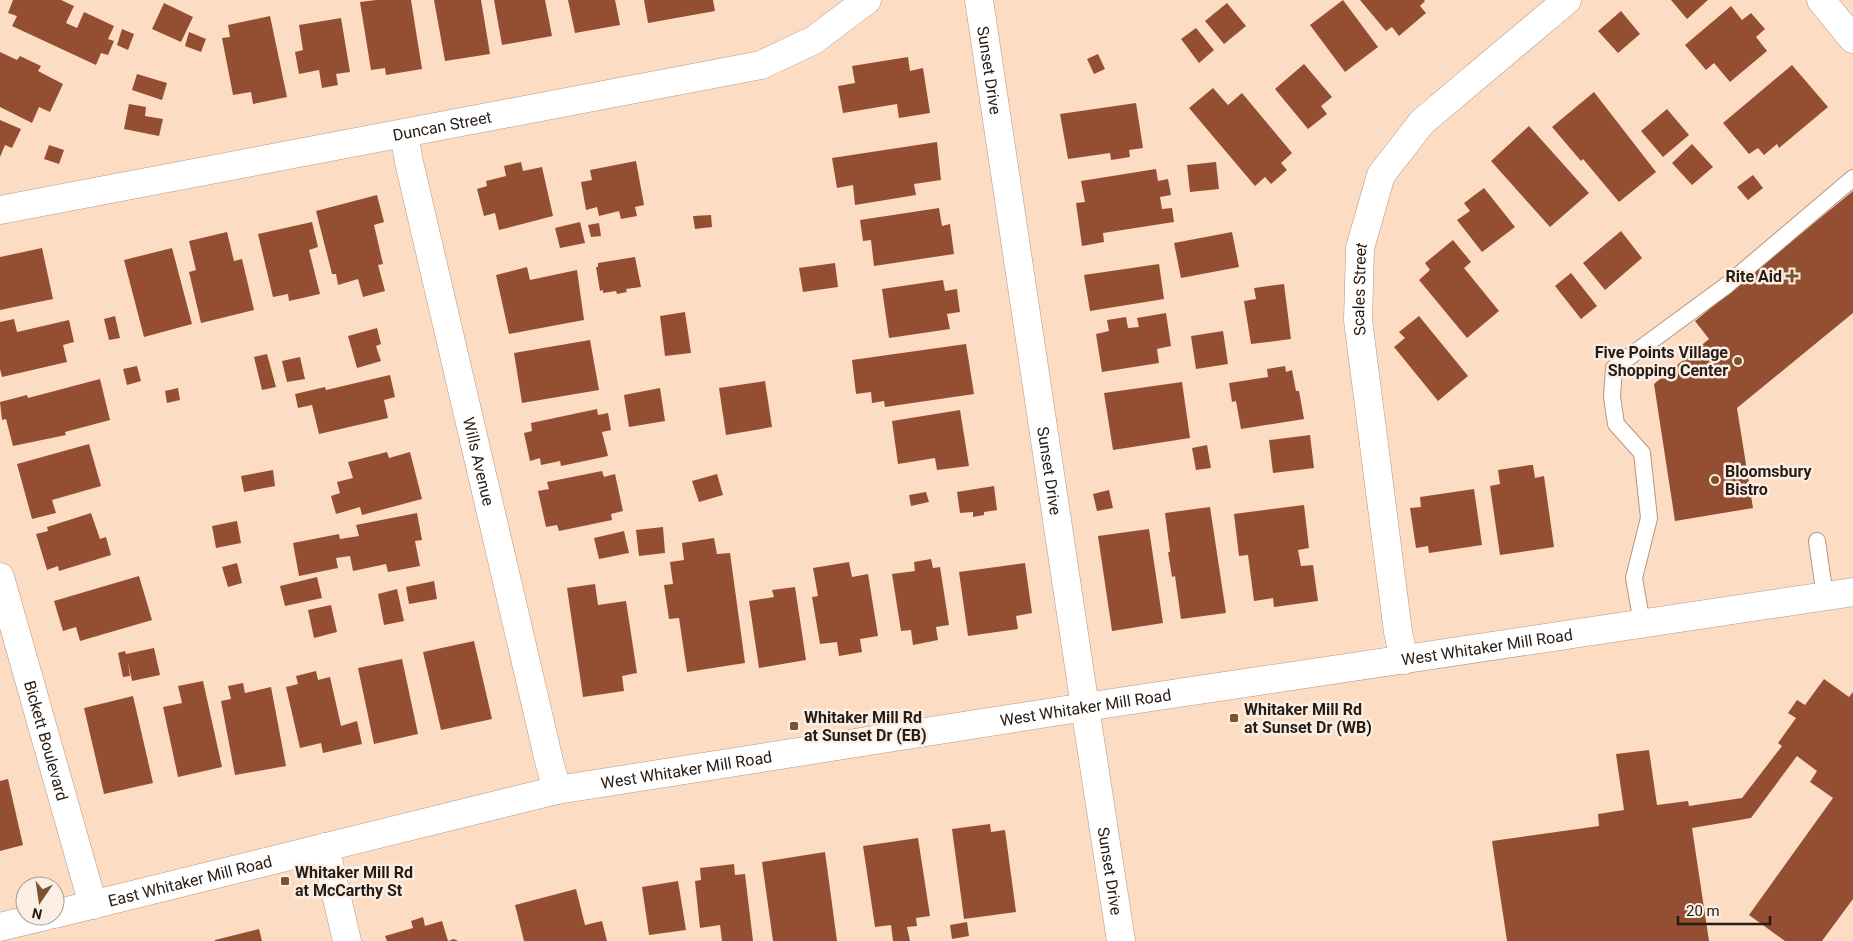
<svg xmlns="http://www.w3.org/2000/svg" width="1853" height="941" viewBox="0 0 1853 941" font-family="Roboto,sans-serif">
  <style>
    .building { fill: #944f33 }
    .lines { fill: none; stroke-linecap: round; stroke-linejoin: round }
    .service-casing { stroke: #b49680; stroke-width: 18 }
    .minor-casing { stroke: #b49680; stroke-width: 29 }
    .tertiary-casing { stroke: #b49680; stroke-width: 29 }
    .secondary-casing { stroke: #b49680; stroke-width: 29 }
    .service { stroke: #fff; stroke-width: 16 }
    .minor { stroke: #fff; stroke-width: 28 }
    .tertiary { stroke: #fff; stroke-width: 28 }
    .secondary { stroke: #fff; stroke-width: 28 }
    .poi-dot { fill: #78552e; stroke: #fbeee4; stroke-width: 2 }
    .labels { text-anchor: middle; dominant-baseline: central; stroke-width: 5; stroke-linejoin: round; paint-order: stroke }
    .street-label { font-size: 16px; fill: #271c13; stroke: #fbeee4 }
    .poi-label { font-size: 16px; font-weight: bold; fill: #271c13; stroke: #fbeee4; text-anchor: start }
  </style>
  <rect width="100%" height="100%" fill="#fddcc4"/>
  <!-- building -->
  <path class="building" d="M13,0H61L74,6L66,23L77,28L84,12L114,26L108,39L114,41L108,55L101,53L96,65L12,26L17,16L8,13Z
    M376,0H411L422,69L386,75L385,68L371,70L360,2Z
    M434,0H481L490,54L445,61Z
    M494,0H545L552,36L502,45Z
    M568,0H615L620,25L575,33Z
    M644,0H713L715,11L648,23Z
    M1343,0L1378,47L1345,72L1310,25Z
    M1360,0H1424L1425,1L1420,6L1426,13L1399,36L1392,27L1386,31Z
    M1671,0H1708L1687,19Z
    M164,3L193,17L181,42L152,29Z
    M1227,3L1246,26L1224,44L1205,21Z
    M1731,6L1742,20L1751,13L1765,29L1756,37L1767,51L1730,82L1714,63L1706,70L1685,45Z
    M1621,11L1640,34L1618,53L1598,31Z
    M270,16L287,97L253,104L251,92L233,95L222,38L230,37L228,25Z
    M341,18L350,72L336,74L338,85L322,88L319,70L299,74L295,52L303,50L299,25Z
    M1196,28L1214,50L1199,63L1181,39Z
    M122,29L134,34L128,50L117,45Z
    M189,32L206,39L201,52L185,46Z
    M0,52L17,60L20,56L41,66L38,71L63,84L50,112L39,107L32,123L0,107Z
    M1098,54L1105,69L1094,74L1087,59Z
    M908,57L910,71L923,68L930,113L899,118L897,104L843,113L838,86L855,83L852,66Z
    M1304,64L1332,97L1321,106L1327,114L1308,129L1275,89Z
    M1792,65L1828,107L1779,148L1777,144L1764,155L1758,148L1749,154L1723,123Z
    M137,74L167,83L162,100L132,90Z
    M1213,88L1228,105L1242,93L1292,153L1281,163L1287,170L1271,184L1265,177L1255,186L1189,108Z
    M1594,92L1656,172L1619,202L1583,159L1581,161L1552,127Z
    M1136,103L1143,148L1129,150L1130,157L1111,160L1110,153L1068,159L1060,114Z
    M129,104L146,107L145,116L163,119L159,136L124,129Z
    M1667,109L1689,135L1663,157L1641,131Z
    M0,120L21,129L12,148L5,145L0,157Z
    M1529,126L1589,193L1550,227L1491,161Z
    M937,142L941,180L914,184L916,195L855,205L853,185L837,188L832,158Z
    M1692,144L1713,167L1692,185L1672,163Z
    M49,145L64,150L59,164L44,159Z
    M636,161L644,205L635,207L637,216L621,219L619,211L599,216L597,207L586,210L581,182L592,180L590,170Z
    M521,162L523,171L542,167L553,216L499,230L495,213L484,216L477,189L487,186L486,181L506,176L504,166Z
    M1216,162L1219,189L1190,192L1187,165Z
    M1156,169L1158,181L1168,179L1171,195L1160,197L1162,209L1172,208L1174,222L1103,233L1104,242L1082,246L1076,203L1085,202L1081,181Z
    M1753,175L1763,188L1748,200L1737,187Z
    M1484,188L1515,227L1482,252L1457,220L1470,211L1464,203Z
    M1853,191V313L1737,408L1753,508L1675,521L1654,384L1709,339L1695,321Z
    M377,195L384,222L374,225L383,264L378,265L385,291L363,297L358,279L338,285L336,274H332L316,211Z
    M939,208L942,226L950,224L954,254L874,266L871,240L863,241L860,220Z
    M711,215L712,227L695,229L693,216Z
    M312,222L318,247L309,250L320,294L289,301L288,294L273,297L258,234Z
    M580,222L585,243L560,248L555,228Z
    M599,223L601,236L591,237L588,225Z
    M1621,231L1642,258L1605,290L1583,263Z
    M227,232L234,261L242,259L254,310L201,323L189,272L196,270L189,241Z
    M1232,232L1239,267L1181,278L1174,243Z
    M1453,240L1471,262L1464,268L1499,311L1467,338L1419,280L1430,270L1425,263Z
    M42,248L53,299L0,310V257Z
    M172,248L192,324L144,337L124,260Z
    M635,257L641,287L626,289L627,292L617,294L616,291L603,293V290L600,291L596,267H598V263Z
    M835,263L838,287L803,292L799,268Z
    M1159,264L1164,299L1090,311L1084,275Z
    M527,267L530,280L577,270L584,320L509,334L496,275Z
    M1571,273L1597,306L1581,319L1555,286Z
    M943,280L945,291L957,289L958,298L960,312L947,314L950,329L889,338L882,289Z
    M1284,284L1291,339L1251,344L1244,301L1256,299L1254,288Z
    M685,312L691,353L665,356L660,316Z
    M1166,313L1171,346L1157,349L1159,363L1102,372L1096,334L1109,331L1107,320L1126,317L1128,328L1139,327L1137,318Z
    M115,316L120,338L109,340L104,319Z
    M1419,316L1468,376L1438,401L1394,347L1405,338L1399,332Z
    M14,319L17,332L69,320L74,342L63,345L67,362L2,377L0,369V322Z
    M377,328L381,344L376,346L381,361L357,368L348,336Z
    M1223,331L1228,364L1196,369L1191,336Z
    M590,340L599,390L522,403L514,353Z
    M966,344L974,394L885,407L884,401L872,403L871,392L856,394L852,360Z
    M267,354L276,387L262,390L254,357Z
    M300,357L305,379L287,382L282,361Z
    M137,366L141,381L127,385L123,369Z
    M1285,366L1286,372L1292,370L1296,391H1299L1304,419L1241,429L1236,401L1232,402L1229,383L1268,377L1267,369Z
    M390,375L395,397L384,400L388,418L319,434L312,405L298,408L295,394L325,387L326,390Z
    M100,379L110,420L65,432L66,435L13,446L6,419L2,420L0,402L27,395L28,398Z
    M765,381L772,427L726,435L719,388Z
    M1182,382L1190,438L1113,450L1104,393Z
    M178,388L180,400L167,403L165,391Z
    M660,388L665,421L629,427L624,395Z
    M597,409L598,415L608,413L611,430L602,432L608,456L561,466L560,461L541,465L540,458L530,461L524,433L532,431L531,423Z
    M960,410L969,466L937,470L935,458L898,464L892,421Z
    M1310,435L1314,468L1273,473L1269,440Z
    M89,444L101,486L52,500L56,513L32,519L17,464Z
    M1207,445L1211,468L1196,470L1192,448Z
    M387,452L389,458L410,452L422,499L362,515L360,507L336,514L331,496L340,493L337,482L353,478L348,462Z
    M1530,465H1533L1535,478L1544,476L1554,547L1500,555L1490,486L1500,484L1498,470Z
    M273,470L275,486L244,492L241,476Z
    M602,471L604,477L615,474L623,511L611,514L612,520L559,531L557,525L546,527L538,491L549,489L547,482Z
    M717,474L723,495L699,502L692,481Z
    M994,486L997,510L984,512V515L973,517V512L960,513L957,492Z
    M1474,489L1482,545L1429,553L1428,546L1416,548L1410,508L1421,507L1420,497Z
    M1109,490L1113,508L1097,511L1093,494Z
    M926,492L929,502L911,506L909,495Z
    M1304,505L1309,548L1298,550L1301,566L1313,565L1318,601L1274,607L1273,598L1254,601L1248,555L1239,556L1234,514Z
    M1210,507L1226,613L1181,619L1175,576L1172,577L1168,552H1170L1165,513Z
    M91,513L100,539L106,537L111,555L59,571L58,566L47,570L36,534L48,531L47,527Z
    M417,513L422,540L415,541L420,566L388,572L386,564L353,571L350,556L336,558L338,568L299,576L293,543L339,534L340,539L359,536L356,525Z
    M237,521L241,543L216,548L212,526Z
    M663,527L665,553L639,556L636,530Z
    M1149,529L1163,623L1112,631L1098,536Z
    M624,531L629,553L599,559L594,538Z
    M714,538L717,554L730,553L745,663L687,672L679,618L669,619L664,585L673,584L670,562L684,560L682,543Z
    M931,559L933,568L940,567L949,625L936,627L938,640L913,645L911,630L901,631L892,574L915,571L914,562Z
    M849,562L852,577L868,574L878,636L860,639L862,652L839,656L837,642L820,644L812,597L818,596L813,568Z
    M237,563L242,583L228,587L222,567Z
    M1025,563L1032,613L1016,616L1018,629L968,636L959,572Z
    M139,576L152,620L80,641L76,627L63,631L54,601Z
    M317,577L322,598L285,606L280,586Z
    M434,581L437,599L409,604L406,587Z
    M595,584L598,605L626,601L637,673L622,676L624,691L583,697L567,588Z
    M795,587L806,660L759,668L749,601L774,597L772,590Z
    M397,589L404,621L384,625L378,594Z
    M331,605L337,632L314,638L308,610Z
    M474,641L492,719L441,730L423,652Z
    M154,648L160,675L132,681L128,662L130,676L123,677L118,653L125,651L126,654Z
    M402,659L418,734L374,744L358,668Z
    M316,671L318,680L330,677L341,726L357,721L362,744L323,753L321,743L300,748L286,687L298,684L296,676Z
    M1824,679L1849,697L1853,692V899L1822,941H1785L1749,915L1833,798L1810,782L1817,771L1797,756L1751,818L1692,828L1709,941H1507L1492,841L1599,826L1598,814L1624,810L1616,754L1649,750L1657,805L1688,801L1689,806L1742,798L1782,746L1778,743L1796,718L1788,713L1797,700L1805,705Z
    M203,681L222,767L178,777L163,707L182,703L178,686Z
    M243,683L245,693L271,687L286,766L235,775L221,701L231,699L228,686Z
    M133,696L153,783L104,794L84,708Z
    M8,779L23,845L0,851V781Z
    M990,824L991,832L1005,830L1016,912L964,919L952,829Z
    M918,838L930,916L916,918L917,926L907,927L910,941H893L891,925L875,927L863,846Z
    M825,852L837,941H773L762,862Z
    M734,864L735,875L745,874L753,941H722L720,925L700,928L695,881L701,880L700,868Z
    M678,881L686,930L649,935L642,887Z
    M576,889L585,925L602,921L607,941H524L515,905Z
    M423,917L425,926L442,921L448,941L454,939L458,941H387L385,936L413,928L411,921Z
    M967,922L969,936L952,939L950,925Z
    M259,929L262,941H215V940Z"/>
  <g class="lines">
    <!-- service casing -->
    <g class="service-casing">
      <path id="service" d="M1817,541L1825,597
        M1642,624L1634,578L1649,518L1642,453L1616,424L1612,397L1614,368L1727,285L1853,178"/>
    </g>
    <!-- minor casing -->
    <g class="minor-casing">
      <g id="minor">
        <path id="s1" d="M979,0L1085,707"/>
        <path id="s2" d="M404,134L409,162L549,761L557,790"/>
        <path id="s3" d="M0,210L761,65L814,40L867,0"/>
        <path id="s4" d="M0,577L93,905"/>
        <path id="s5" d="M1404,660L1398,632L1358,320L1360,248L1381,175L1422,122L1567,0"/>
        <path d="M325,847L347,941"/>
      </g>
    </g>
    <!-- tertiary casing -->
    <g class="tertiary-casing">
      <g id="tertiary">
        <path d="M1821,0L1853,39"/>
        <path id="s6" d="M1085,707L1121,941"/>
      </g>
    </g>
    <!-- secondary casing -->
    <g class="secondary-casing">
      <g id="secondary">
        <path id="s7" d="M55,914L557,790L1085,707L1853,592"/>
        <path d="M0,927L46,916"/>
      </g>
    </g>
    <!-- service -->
    <use href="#service" class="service"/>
    <!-- minor -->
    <use href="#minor" class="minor"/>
    <!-- tertiary -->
    <use href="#tertiary" class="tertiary"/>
    <!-- secondary -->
    <use href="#secondary" class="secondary"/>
  </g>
  <!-- markers -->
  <g class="poi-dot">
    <path d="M1789.5 268.5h5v5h5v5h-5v5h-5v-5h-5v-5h5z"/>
    <circle cx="1738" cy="361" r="5"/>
    <circle cx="1715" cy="480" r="5"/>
    <rect x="1229" y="713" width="10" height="10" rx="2.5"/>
    <rect x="789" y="721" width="10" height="10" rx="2.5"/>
    <rect x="280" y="876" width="10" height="10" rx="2.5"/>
  </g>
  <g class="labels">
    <!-- street labels -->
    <g class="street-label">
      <text stroke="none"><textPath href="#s1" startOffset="71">Sunset Drive</textPath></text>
      <text stroke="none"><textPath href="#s3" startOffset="450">Duncan Street</textPath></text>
      <text stroke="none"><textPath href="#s5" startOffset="374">Scales Street</textPath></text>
      <text stroke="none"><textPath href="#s2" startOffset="336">Wills Avenue</textPath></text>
      <text stroke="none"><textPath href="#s1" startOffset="476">Sunset Drive</textPath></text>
      <text stroke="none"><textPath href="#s7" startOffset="1458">West Whitaker Mill Road</textPath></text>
      <text stroke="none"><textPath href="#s7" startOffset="1052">West Whitaker Mill Road</textPath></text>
      <text stroke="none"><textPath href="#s4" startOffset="170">Bickett Boulevard</textPath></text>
      <text stroke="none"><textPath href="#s7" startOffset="648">West Whitaker Mill Road</textPath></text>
      <text stroke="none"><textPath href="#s6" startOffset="166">Sunset Drive</textPath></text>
      <text stroke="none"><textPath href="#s7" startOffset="139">East Whitaker Mill Road</textPath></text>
    </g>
    <!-- poi labels -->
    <g class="poi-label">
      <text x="1782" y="276" text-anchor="end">Rite Aid</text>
      <text x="1728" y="352" text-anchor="end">Five Points Village<tspan x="1728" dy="18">Shopping Center</tspan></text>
      <text x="1725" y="471">Bloomsbury<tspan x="1725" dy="18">Bistro</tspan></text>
      <text x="1244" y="709">Whitaker Mill Rd<tspan x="1244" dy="18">at Sunset Dr (WB)</tspan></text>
      <text x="804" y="717">Whitaker Mill Rd<tspan x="804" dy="18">at Sunset Dr (EB)</tspan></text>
      <text x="295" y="872">Whitaker Mill Rd<tspan x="295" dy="18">at McCarthy St</tspan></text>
    </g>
  </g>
  <!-- north arrow -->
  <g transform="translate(40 901) rotate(193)"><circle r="24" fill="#fbeee4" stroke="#a69a90"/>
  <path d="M0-4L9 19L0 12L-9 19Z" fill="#78552e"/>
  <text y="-8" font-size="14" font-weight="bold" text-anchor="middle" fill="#271c13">N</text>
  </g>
  <!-- scale -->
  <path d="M1678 916v8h92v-8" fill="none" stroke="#271c13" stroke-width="2.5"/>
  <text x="1686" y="916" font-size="15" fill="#271c13" stroke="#fbeee4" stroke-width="4" paint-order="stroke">20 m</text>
</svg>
